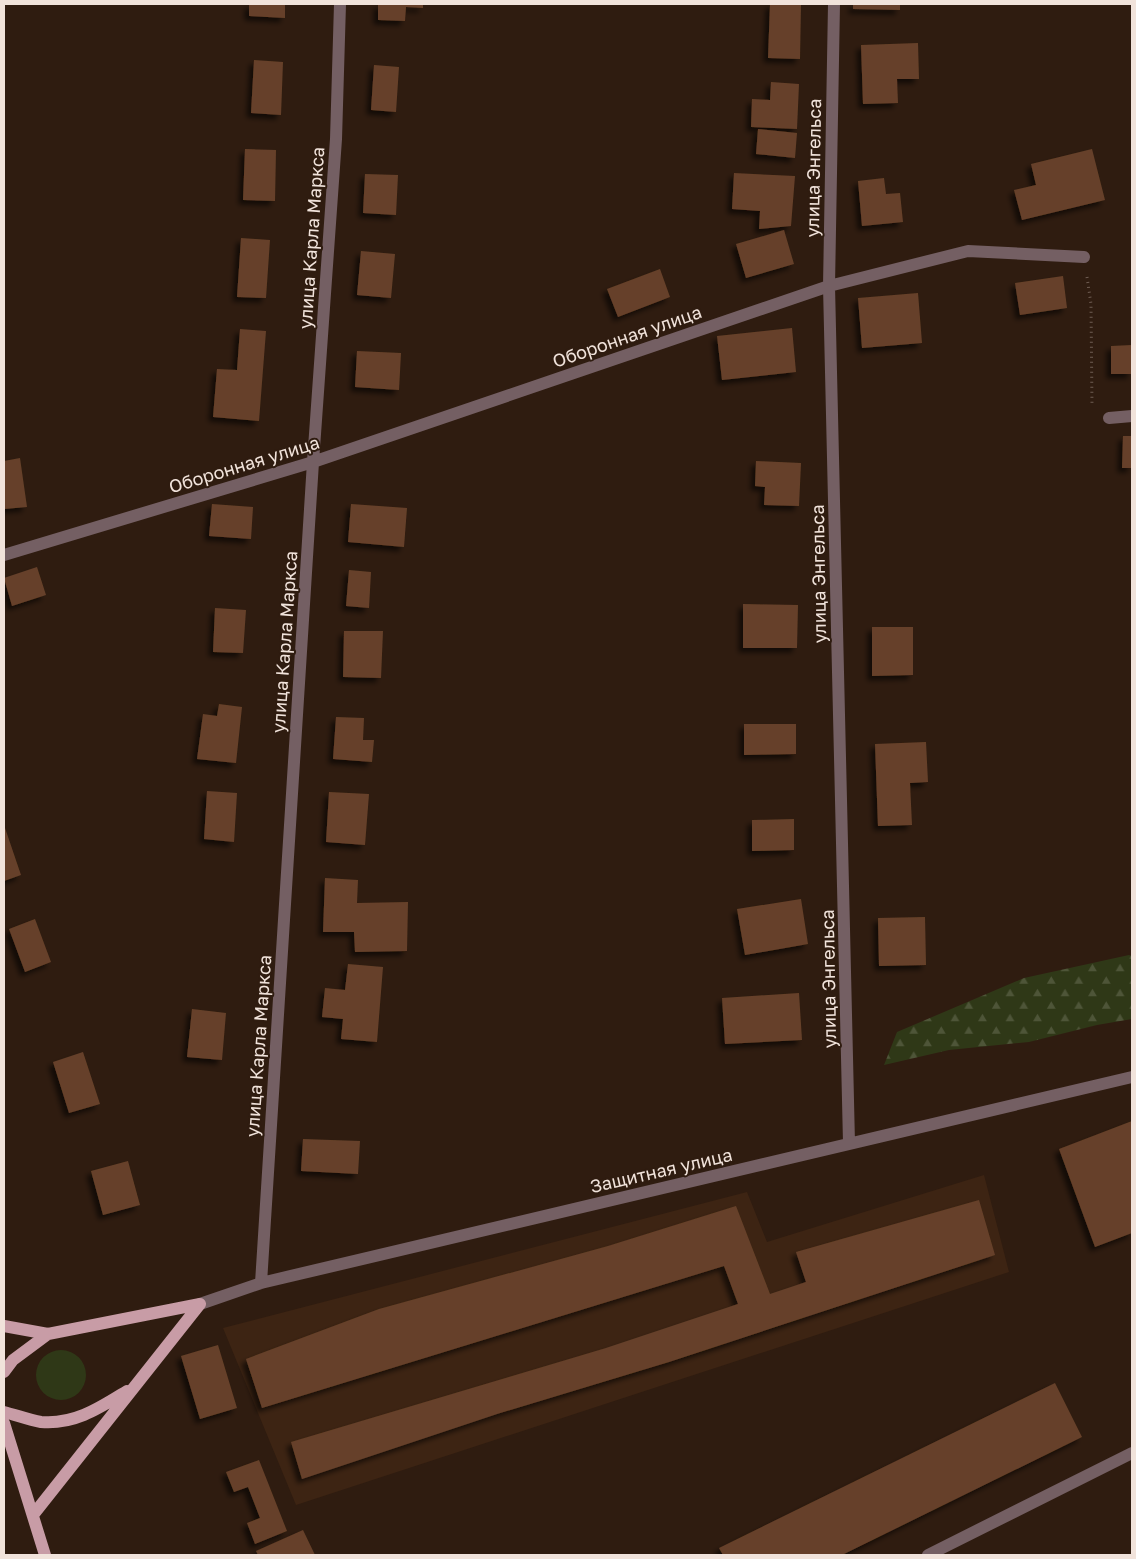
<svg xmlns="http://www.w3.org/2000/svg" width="1136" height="1559" viewBox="0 0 1136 1559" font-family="'Golos Text',sans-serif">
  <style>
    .built { fill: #3d2413 }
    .grass { fill: #2f3817 }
    .forest { fill: url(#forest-firs) }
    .building { fill: #664129; filter: url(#shadow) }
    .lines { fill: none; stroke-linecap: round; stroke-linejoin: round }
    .path { stroke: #6f5d53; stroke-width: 3; stroke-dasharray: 1 4; stroke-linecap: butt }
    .minor { stroke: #745f63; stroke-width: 12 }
    .major { stroke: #c89ca6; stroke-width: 12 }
    .labels { text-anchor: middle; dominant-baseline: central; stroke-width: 4; stroke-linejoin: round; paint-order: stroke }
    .street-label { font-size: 18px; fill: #f1e3db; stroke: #2f1c10 }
  </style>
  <defs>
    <pattern id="forest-firs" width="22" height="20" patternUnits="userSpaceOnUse" patternTransform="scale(1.25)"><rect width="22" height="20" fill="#2f3817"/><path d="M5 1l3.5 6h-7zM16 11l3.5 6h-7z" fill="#4e5538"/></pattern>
    <filter id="shadow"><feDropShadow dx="-4.5" dy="4.5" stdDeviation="2.5" flood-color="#0009"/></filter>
  </defs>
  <rect width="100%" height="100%" fill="#2f1c10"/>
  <!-- built -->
  <path class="built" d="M984,1175L1009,1272L296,1505L223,1328L747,1192L767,1242Z"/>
  <!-- grass -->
  <path class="grass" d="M36 1375a25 25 0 1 1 50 0a25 25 0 1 1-50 0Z"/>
  <!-- forest -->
  <path class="forest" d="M1129,955L1132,956V1019L1097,1025L1029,1042L949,1050L884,1065L897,1032L1024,978Z"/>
  <!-- building -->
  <path class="building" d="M249,4H285V18L249,16Z
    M378,4H423V8L406,7L405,21L378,20Z
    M770,4H801L800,59L768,58Z
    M853,4H900V10L853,9Z
    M918,43L919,79H897L898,103L863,104L861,45Z
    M254,60L283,62L281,115L251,113Z
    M374,65L399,67L396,112L371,110Z
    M771,82L799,84L797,129L751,127L752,99L770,100Z
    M758,129L797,133L795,158L756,154Z
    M245,149L276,150L275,201L243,200Z
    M1092,149L1105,200L1022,220L1014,190L1036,185L1031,164Z
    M734,173L795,176L791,226L759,229L760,211L732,209Z
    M365,174L398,175L396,215L363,213Z
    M884,178L886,194L900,193L903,222L862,226L858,181Z
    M784,230L794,264L746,278L736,244Z
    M241,238L270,240L266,298L237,297Z
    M361,251L395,254L391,298L357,295Z
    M660,269L670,297L618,317L607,289Z
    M1063,276L1067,308L1020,315L1015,283Z
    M918,293L922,343L862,348L858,298Z
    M792,328L796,372L722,380L717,336Z
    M240,329L266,331L259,421L213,417L217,369L237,370Z
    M1132,345V374H1111V346Z
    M357,351L401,353L399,390L355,387Z
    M1123,436H1132V468H1122Z
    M20,458L27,507L4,509V461Z
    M756,461L801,463L799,506L764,505L765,487L755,486Z
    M212,504L253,507L251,539L209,536Z
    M351,504L407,508L404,547L348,542Z
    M37,567L46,595L12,606L4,578Z
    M349,570L371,572L369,608L346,606Z
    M743,604L798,605L797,648H743Z
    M215,608L246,610L243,653L213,652Z
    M872,627H913V675L872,676Z
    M344,631H383L381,678L343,677Z
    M219,704L242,707L236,763L197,759L203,714L217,716Z
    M336,717L364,718L363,740H374L372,762L333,759Z
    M744,724H796V754L744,755Z
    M926,742L928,782L910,783L912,825L878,826L875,744Z
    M207,791L237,793L234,842L204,839Z
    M329,792L369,794L365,845L326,842Z
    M794,819V850L752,851V820Z
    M4,825L21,875L4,881Z
    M325,878L358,880L357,903L408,902L407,951L355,952L354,932H323Z
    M801,899L808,944L745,955L737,909Z
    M925,917L926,965L879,966L878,918Z
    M35,919L51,962L25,972L9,929Z
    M348,964L383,967L377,1042L341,1039L343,1019L322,1017L325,988L345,990Z
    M799,993L802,1040L725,1044L722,998Z
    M192,1009L226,1013L222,1060L187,1057Z
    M83,1052L100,1104L69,1113L53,1062Z
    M1132,1121V1233L1095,1247L1059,1149Z
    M303,1139L360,1141L358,1174L301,1171Z
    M128,1161L140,1205L103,1215L91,1171Z
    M979,1200L995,1255L669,1362L497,1414L302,1479L291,1442L606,1348L738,1304L724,1266L262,1408L246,1359L379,1309L608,1246L736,1206L770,1294L806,1282L796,1252Z
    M218,1345L237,1408L200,1419L181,1356Z
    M1055,1383L1082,1437L842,1555H723L719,1548Z
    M259,1460L287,1531L255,1544L247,1523L260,1518L248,1487L234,1492L226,1472Z
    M303,1530L315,1555H258L256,1551Z"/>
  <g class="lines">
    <!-- path -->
    <path class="path" d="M1087,277L1091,304L1092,405"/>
    <!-- minor -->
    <path class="minor" d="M834,4L829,286L849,1143
      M1109,418L1132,416
      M4,555L313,462L829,286L968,251L1084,257
      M261,1283L313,462L336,139L340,4
      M200,1304L261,1283L1132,1077
      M928,1555L1132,1453"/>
    <!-- major -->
    <path class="major" d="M4,1326L48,1334L200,1304
      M4,1372L13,1360L48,1334
      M4,1412C16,1415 29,1420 41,1422C75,1425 101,1407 127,1391
      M4,1423L45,1555
      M33,1515L200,1304"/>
  </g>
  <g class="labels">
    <!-- street labels -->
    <g class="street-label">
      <text transform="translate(813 168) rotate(-89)">улица Энгельса</text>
      <text transform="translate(311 238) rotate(-86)">улица Карла Маркса</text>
      <text transform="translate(627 336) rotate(-19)">Оборонная улица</text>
      <text transform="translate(244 464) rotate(-17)">Оборонная улица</text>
      <text transform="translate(818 574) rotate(-91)">улица Энгельса</text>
      <text transform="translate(284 642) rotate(-86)">улица Карла Маркса</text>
      <text transform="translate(828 979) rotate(-91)">улица Энгельса</text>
      <text transform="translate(258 1046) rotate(-86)">улица Карла Маркса</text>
      <text transform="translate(661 1170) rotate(-13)">Защитная улица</text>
    </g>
  </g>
  <!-- border -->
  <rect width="1136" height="1559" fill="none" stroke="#f1e3db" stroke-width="10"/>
</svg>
